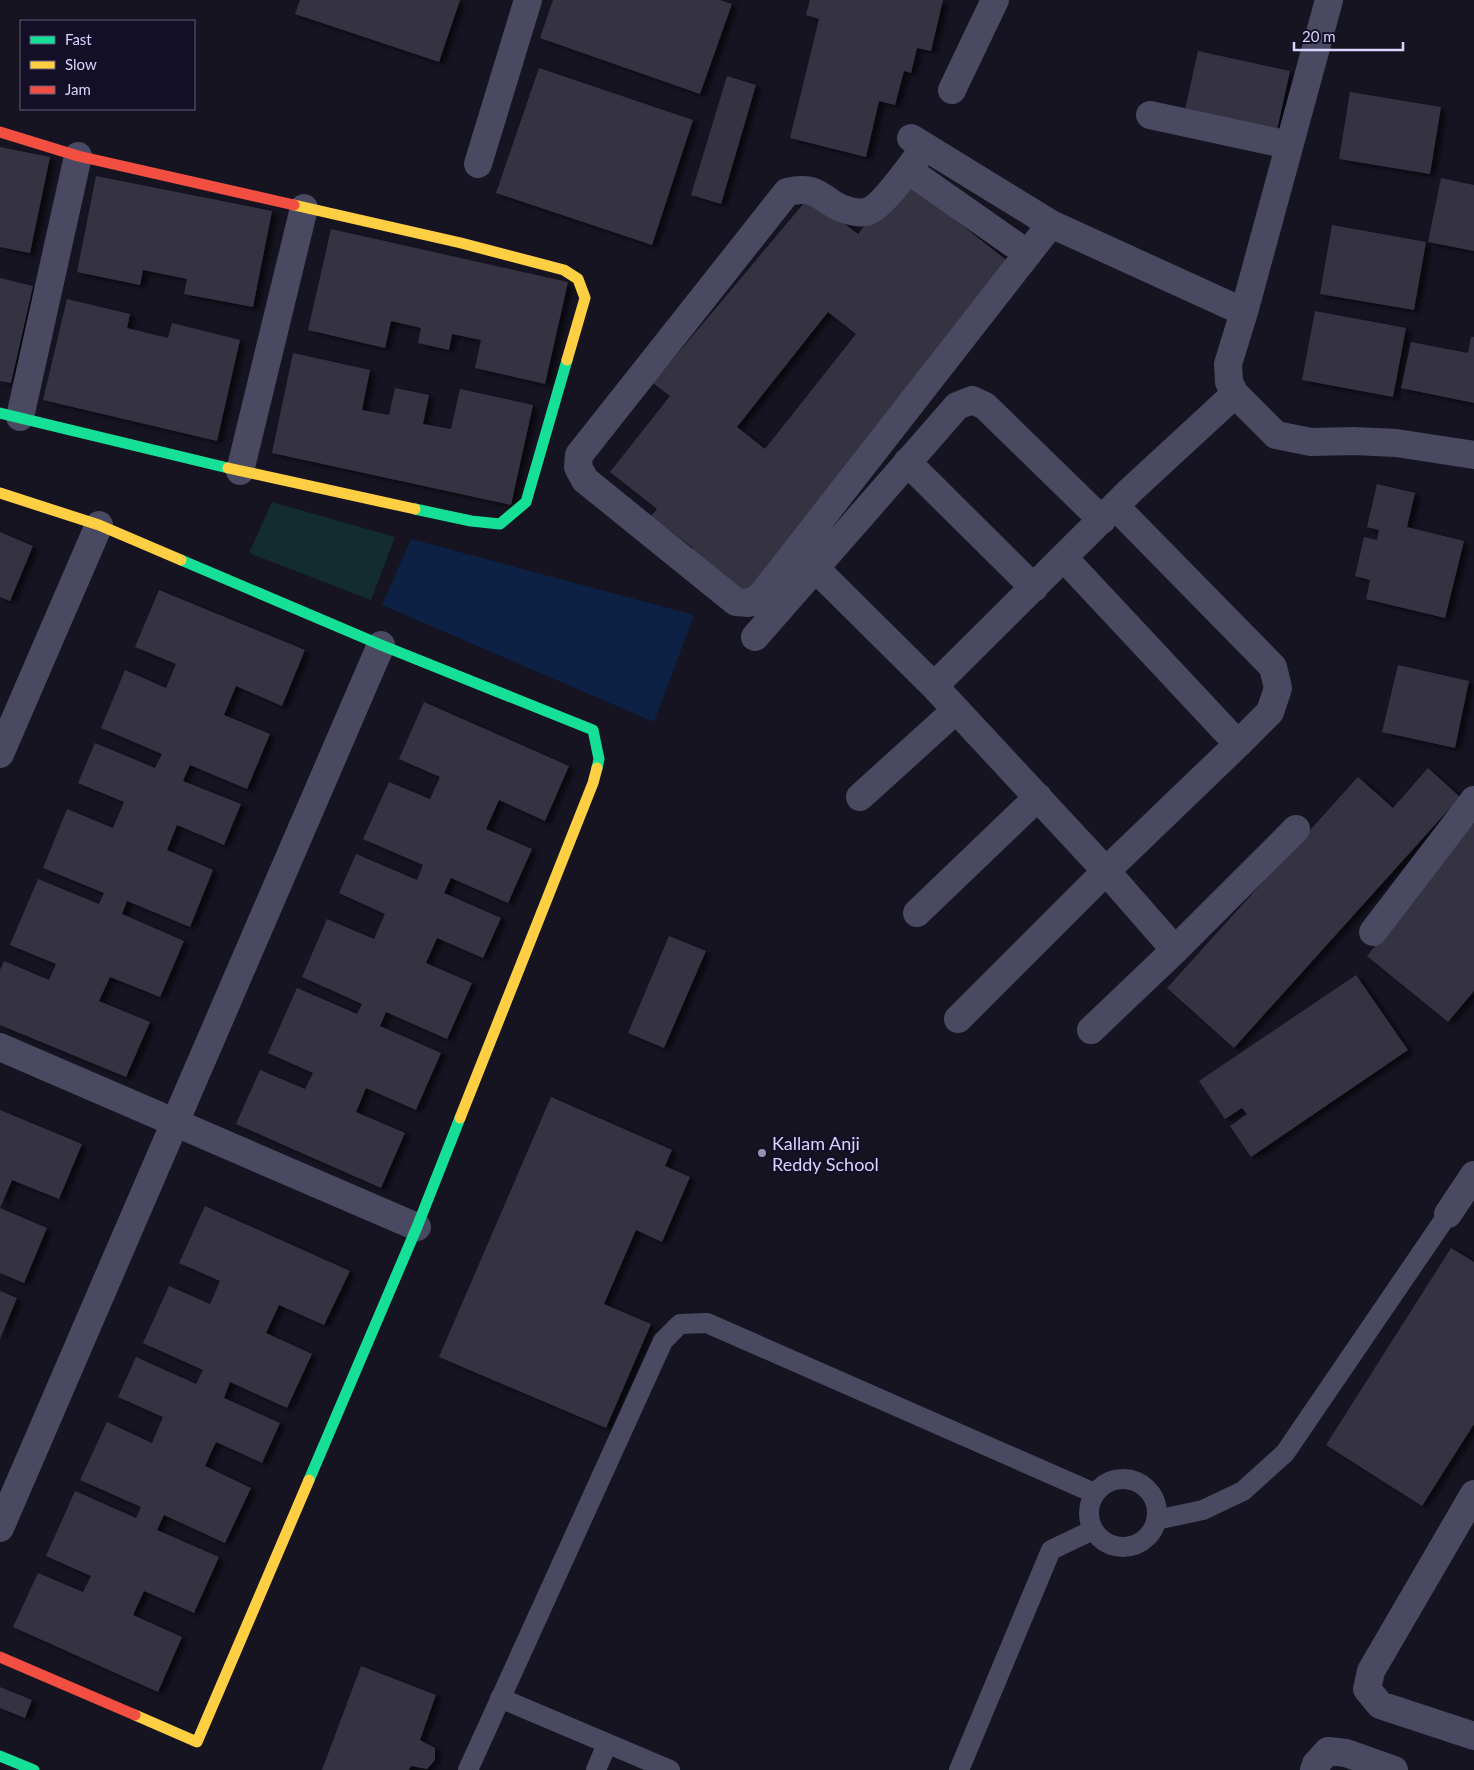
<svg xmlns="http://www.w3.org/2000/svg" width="1474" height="1770" viewBox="0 0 1474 1770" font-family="Lato,sans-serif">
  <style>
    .green { fill: #132c2d }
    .water { fill: #0d2144 }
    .building { fill: #343243; fill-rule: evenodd; filter: url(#shadow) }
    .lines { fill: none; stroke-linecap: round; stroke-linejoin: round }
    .lane { stroke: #4a4962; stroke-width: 20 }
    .street { stroke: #4a4962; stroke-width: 28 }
    .fast { stroke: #16e098; stroke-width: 11 }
    .slow { stroke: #ffcf43; stroke-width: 11 }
    .jam { stroke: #f24e42; stroke-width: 11 }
    .poi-dot { fill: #9591b1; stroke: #130f26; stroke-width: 2 }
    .labels { text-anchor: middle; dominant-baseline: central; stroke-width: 5; stroke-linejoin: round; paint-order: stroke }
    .poi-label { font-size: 18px; fill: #d9d4ff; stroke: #130f26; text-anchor: start }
  </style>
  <defs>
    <filter id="shadow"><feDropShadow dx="5.5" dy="3" stdDeviation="2.5" flood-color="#0009"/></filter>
  </defs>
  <rect width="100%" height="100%" fill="#161421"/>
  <!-- green -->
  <path class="green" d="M272,502L395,537L371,600L249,553Z"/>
  <!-- water -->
  <path class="water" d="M411,539L694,615L654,722L382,605Z"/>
  <!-- building -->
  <path class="building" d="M300,0H460L439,62L295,14Z
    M553,0H720L732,4L700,94L540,38Z
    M810,0H943L931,51L917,48L911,73L904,71L895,105L879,101L866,157L790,138L819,19L806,15Z
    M1198,51L1290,71L1277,130L1185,110Z
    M539,68L693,120L652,245L496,193Z
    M727,76L756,85L721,204L691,195Z
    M1350,92L1441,107L1430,174L1339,159Z
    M0,147L50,157L30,253L0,247Z
    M96,176L272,211L253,307L184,294L187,279L143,270L140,285L77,272Z
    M1441,178L1474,185V251L1428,242Z
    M903,179L1014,266L749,600L689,552L693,548L651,516L657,509L610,472L670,396L653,383L809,197L858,234ZM828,312L856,334L765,449L737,427Z
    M1332,225L1426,242L1414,310L1320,294Z
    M331,229L568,282L545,384L475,368L481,340L452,334L449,350L418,343L421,328L391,321L385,348L308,330Z
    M0,278L33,286L11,383L0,381Z
    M67,299L130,314L127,328L168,338L172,323L240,340L217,441L43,400Z
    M1315,311L1406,328L1393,397L1302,380Z
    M1471,337H1474V403L1401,388L1411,342L1468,353Z
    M293,353L370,370L362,410L389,415L395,388L429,395L423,424L451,429L460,389L533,405L511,505L272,453Z
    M1377,484L1415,493L1407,527L1464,541L1445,618L1366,599L1370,580L1355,576L1364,537L1377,540L1379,530L1367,527Z
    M0,532L33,546L10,601L0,597Z
    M159,590L305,650L282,706L236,686L224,715L270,734L247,789L190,765L183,781L241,804L224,845L177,825L167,850L213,870L190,927L127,901L122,914L184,941L160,997L110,977L99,1001L150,1022L126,1077L0,1025V970L4,961L49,980L56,964L10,945L38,879L99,904L104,893L43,868L67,809L113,828L124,802L78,783L95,743L155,768L162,754L101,728L125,670L166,688L176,664L135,647Z
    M1398,665L1469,681L1455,748L1382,732Z
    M424,702L569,766L545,821L499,800L486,829L532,849L508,903L451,878L444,893L501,918L483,958L437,938L426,963L472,983L447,1039L386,1012L380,1026L441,1053L416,1110L366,1088L356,1112L405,1133L381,1188L236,1124L260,1070L305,1089L313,1073L268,1053L297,988L357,1014L362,1004L302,977L327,919L374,939L385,914L339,893L356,854L417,880L423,865L363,839L389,782L430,799L440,777L399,759Z
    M1428,768L1460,797L1234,1048L1167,988L1358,777L1393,808Z
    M1474,823V991L1448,1022L1367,956Z
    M669,936L706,951L664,1048L628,1033Z
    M1356,975L1408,1050L1251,1157L1230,1126L1247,1114L1242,1108L1225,1119L1199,1081Z
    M551,1097L672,1150L665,1166L690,1177L662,1242L636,1230L604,1304L651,1324L606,1428L439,1357Z
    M0,1110L82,1144L59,1199L12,1180L0,1208L47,1228L24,1283L0,1273Z
    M205,1206L350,1271L324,1325L279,1305L266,1333L312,1354L287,1408L230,1382L224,1398L280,1423L262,1463L216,1442L205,1466L251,1488L225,1543L164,1515L157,1530L219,1557L194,1613L144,1591L133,1615L182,1637L158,1692L13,1627L38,1573L83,1592L91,1576L46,1556L75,1491L136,1518L141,1507L80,1480L107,1422L152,1443L163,1417L118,1397L136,1357L196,1384L203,1370L143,1343L169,1286L210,1304L220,1281L179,1263Z
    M1451,1248L1474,1262V1424L1422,1506L1326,1445Z
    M0,1291L17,1298L0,1339Z
    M361,1666L436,1695L420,1740L435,1748V1760L427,1769L411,1766L409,1770H322Z
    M0,1687L32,1700L25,1718L0,1708Z"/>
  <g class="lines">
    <!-- lane -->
    <path class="lane" d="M1089 1513a34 34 0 1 1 68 0a34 34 0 1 1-68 0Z
      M1156,1520L1203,1510L1243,1491L1285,1453L1448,1214
      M500,1698L670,1770
      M468,1770L663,1341L680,1324L707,1323L1094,1493
      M596,1770L607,1744
      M959,1770L1051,1550L1093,1530"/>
    <!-- street -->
    <path class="street" d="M1329,0L1244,312L1228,364L1229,382L1235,394L1276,435L1311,442L1354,441L1396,443L1474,455
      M952,90L995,0
      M1150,115L1289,145
      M911,138L1051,224L1244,312
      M925,147C913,162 883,208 866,212C855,214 841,209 833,204C815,191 809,187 787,192L579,455L578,467L585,480L736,602L749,603L760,597L1051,224
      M478,164L528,0
      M908,170L1028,254
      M20,417L78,156
      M907,462L1034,588
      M240,471L304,208
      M1115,506L1273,667L1278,688L1270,712L1238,744
      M815,568L934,686
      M755,637L957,406L972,400L985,406L1102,520
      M0,754L99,525
      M860,797L956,710
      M917,913L1038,797
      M1373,932L1474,800
      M1175,950L1106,871L934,686L1131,490L1235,394
      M958,1019L1106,871L1238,744L1064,558
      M1091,1030L1175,950L1296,829
      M0,1047L417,1227
      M1448,1214L1474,1175
      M1474,1494L1371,1671L1367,1689L1380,1705L1474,1736
      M0,1528L381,645
      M1314,1770L1316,1764L1328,1751L1346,1753L1394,1770"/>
    <!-- fast -->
    <path class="fast" d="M0,413L228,468
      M415,509L471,521L500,524L526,502L567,360
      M181,560L381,645L593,730L599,759L597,768
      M309,1480L417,1227L460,1118
      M0,1756L34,1770"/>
    <!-- slow -->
    <path class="slow" d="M294,205L461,243L564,270L578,279L585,298L567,360
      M228,468L415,509
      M0,493L99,525L181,560
      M460,1118L593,783L597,768
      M135,1715L197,1742L309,1480"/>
    <!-- jam -->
    <path class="jam" d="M0,132L78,156L294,205
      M0,1657L135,1715"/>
  </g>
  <!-- markers -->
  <circle class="poi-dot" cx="762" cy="1153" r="5"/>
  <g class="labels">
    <!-- poi labels -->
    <g class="poi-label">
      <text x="772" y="1143">Kallam Anji<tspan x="772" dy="21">Reddy School</tspan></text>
    </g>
  </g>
  <!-- legend -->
  <rect x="20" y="20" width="175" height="90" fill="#130f26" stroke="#625e7d"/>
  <rect x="30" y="36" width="25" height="8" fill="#16e098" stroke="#625e7d"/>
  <text x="65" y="45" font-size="15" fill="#d9d4ff">Fast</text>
  <rect x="30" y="61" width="25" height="8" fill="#ffcf43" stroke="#625e7d"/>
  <text x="65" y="70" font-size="15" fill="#d9d4ff">Slow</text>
  <rect x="30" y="86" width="25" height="8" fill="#f24e42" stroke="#625e7d"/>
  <text x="65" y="95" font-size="15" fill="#d9d4ff">Jam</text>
  <!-- scale -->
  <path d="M1294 42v8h109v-8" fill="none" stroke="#d9d4ff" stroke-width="2.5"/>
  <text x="1302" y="42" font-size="15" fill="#d9d4ff" stroke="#130f26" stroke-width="4" paint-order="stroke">20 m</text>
</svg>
